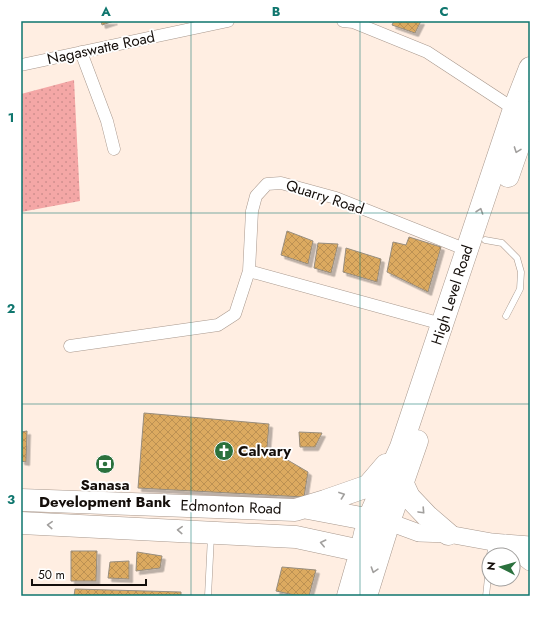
<svg xmlns="http://www.w3.org/2000/svg" width="551" height="617" viewBox="0 0 551 617" font-family="Jost,sans-serif">
  <style>
    .grass { fill: url(#grass-dots) }
    .building { fill: url(#building-cross-hatch); stroke: #978d7e; filter: url(#shadow) }
    .lines { fill: none; stroke-linecap: round; stroke-linejoin: round }
    .lane-casing { stroke: #a9998e; stroke-width: 7 }
    .street-casing { stroke: #a9998e; stroke-width: 13 }
    .secondary-casing { stroke: #a9998e; stroke-width: 18 }
    .highway-casing { stroke: #a9998e; stroke-width: 23 }
    .lane { stroke: #fff; stroke-width: 6 }
    .street { stroke: #fff; stroke-width: 12 }
    .secondary { stroke: #fff; stroke-width: 17 }
    .highway { stroke: #fff; stroke-width: 22 }
    .oneway { stroke: #a19f9d }
    .grid { fill: none; stroke: #0f766e; stroke-width: 1; stroke-opacity: 0.55 }
    .labels { text-anchor: middle; dominant-baseline: central; stroke-width: 3.5; stroke-linejoin: round; paint-order: stroke }
    .street-label { font-size: 15px; fill: #140e0a; stroke: #fff }
    .poi-label { font-size: 15px; font-weight: bold; fill: #140e0a; stroke: #fff; text-anchor: start }
    .neatline { fill: none; stroke: #0f766e; stroke-width: 1.5 }
    .grid-label { font-size: 13px; text-anchor: middle; font-weight: bold; fill: #0f766e }
  </style>
  <defs>
    <pattern id="grass-dots" width="8" height="8" patternUnits="userSpaceOnUse"><rect width="8" height="8" fill="#f4a7a6"/><path d="M2 2h.1M6 6h.1" fill="none" stroke="#d08f8e" stroke-width="1.8" stroke-linecap="round"/></pattern>
    <pattern id="building-cross-hatch" width="8" height="8" patternUnits="userSpaceOnUse"><rect width="8" height="8" fill="#dcaa61"/><path d="M0 0l8 8M0 8l8-8" fill="none" stroke="#bc9153"/></pattern>
    <filter id="shadow"><feDropShadow dx="3.5" dy="3.5" stdDeviation="0" flood-color="#0004"/></filter>
  </defs>
  <rect width="100%" height="100%" fill="#ffeee2"/>
  <!-- grass -->
  <path class="grass" d="M74,80L80,201L21,212V94Z"/>
  <!-- building -->
  <path class="building" d="M101,21H114L102,25Z
    M394,21H421L415,33L392,25Z
    M287,231L313,241L308,264L281,255Z
    M409,237L441,247L428,292L387,272L393,242L406,245Z
    M318,243L338,244L331,273L314,268Z
    M346,248L381,259L377,282L343,272Z
    M144,413L269,424L267,448L308,472L304,497L138,488Z
    M27,431L26,462L21,461V432Z
    M299,432L322,433L315,447H300Z
    M71,551H97L96,581H71Z
    M137,552L162,556L160,568L136,571Z
    M129,561V579L108,578L110,562Z
    M282,567L316,570L309,596H299L276,591Z
    M75,589L181,592V596H74Z"/>
  <g class="lines">
    <!-- lane casing -->
    <g class="lane-casing">
      <path id="lane" d="M485,240L502,243L517,258L521,272L520,289L506,316
        M490,555L492,543
        M208,596L211,536
        M486,596L489,568"/>
    </g>
    <!-- street casing -->
    <g class="street-casing">
      <path id="street" d="M343,21L353,22L427,52L514,109L519,110
        M81,52L107,121L114,149
        M21,65L228,21
        M249,271L442,324
        M70,346L218,325L235,314L249,271L252,211L256,196L267,184L281,183L336,198L467,250"/>
    </g>
    <!-- secondary casing -->
    <g class="secondary-casing">
      <path id="secondary" d="M389,522L419,533L448,534L492,542L530,545
        M506,543L530,562"/>
    </g>
    <!-- highway casing -->
    <g class="highway-casing">
      <path id="highway" d="M508,176L530,113
        M403,484L409,497L427,516L448,534
        M21,500L295,510L325,501L368,486L386,465
        M308,508L382,522
        M21,523L296,537L361,551
        M348,596L361,551L368,520L401,447L514,109L530,68
        M366,596L389,522L417,441"/>
    </g>
    <!-- lane -->
    <use href="#lane" class="lane"/>
    <!-- street -->
    <use href="#street" class="street"/>
    <!-- secondary -->
    <use href="#secondary" class="secondary"/>
    <!-- highway -->
    <use href="#highway" class="highway"/>
  </g>
  <!-- one-way arrows -->
  <defs><path id="oneway-chevron" d="M-2-3.5L2.5 0L-2 3.5" fill="none" stroke-width="1.6" stroke-linecap="round" stroke-linejoin="round"/></defs>
  <g class="oneway">
    <use href="#oneway-chevron" transform="translate(517 150) rotate(110)"/>
    <use href="#oneway-chevron" transform="translate(480 211) rotate(-71)"/>
    <use href="#oneway-chevron" transform="translate(342 495) rotate(-20)"/>
    <use href="#oneway-chevron" transform="translate(422 511) rotate(47)"/>
    <use href="#oneway-chevron" transform="translate(50 525) rotate(-177)"/>
    <use href="#oneway-chevron" transform="translate(180 530) rotate(-177)"/>
    <use href="#oneway-chevron" transform="translate(323 543) rotate(-167)"/>
    <use href="#oneway-chevron" transform="translate(374 570) rotate(108)"/>
  </g>
  <!-- grid -->
  <path class="grid" d="M191,21V596M360,21V596M21,213H530M21,404H530"/>
  <!-- icons -->
  <defs>
    <g id="church-disc" transform="scale(1)"><circle r="9.5" fill="#2b713d" stroke="#fff"/><path d="M-1.2-6h2.4v3.5h3.3v2.4h-3.3V6h-2.4V-.1h-3.3v-2.4h3.3Z" fill="#fff"/></g>
    <g id="bank-disc" transform="scale(1)"><circle r="9.5" fill="#2b713d" stroke="#fff"/><path d="M-6-4H6V4H-6ZM0-2.3a2.3 2.3 0 1 0 0 4.6a2.3 2.3 0 1 0 0-4.6Z" fill="#fff"/></g>
  </defs>
  <g fill-rule="evenodd">
    <use href="#church-disc" x="224" y="451"/>
    <use href="#bank-disc" x="105" y="464"/>
  </g>
  <g class="labels">
    <!-- street labels -->
    <g class="street-label">
      <text transform="translate(101 48) rotate(-12)">Nagaswatte Road</text>
      <text transform="translate(325 197) rotate(18)">Quarry Road</text>
      <text transform="translate(452 295) rotate(-72)">High Level Road</text>
      <text transform="translate(231 507) rotate(2)">Edmonton Road</text>
    </g>
    <!-- poi labels -->
    <g class="poi-label">
      <text x="238" y="451">Calvary</text>
      <text x="105" y="485" text-anchor="middle">Sanasa<tspan x="105" dy="17">Development Bank</tspan></text>
    </g>
  </g>
  <!-- border -->
  <rect width="551" height="617" fill="none" stroke="#ffffff" stroke-width="44"/>
  <!-- north arrow -->
  <g transform="translate(501 567) rotate(276)"><circle r="19" fill="#ffffff" stroke="#a19f9d"/>
  <path d="M0-3L7 15L0 10L-7 15Z" fill="#2b713d"/>
  <text y="-6" font-size="11" font-weight="bold" text-anchor="middle" fill="#140e0a">N</text>
  </g>
  <!-- scale -->
  <path d="M32 579v6h114v-6" fill="none" stroke="#140e0a" stroke-width="2"/>
  <text x="38" y="579" font-size="12" fill="#140e0a" stroke="#ffffff" stroke-width="3" paint-order="stroke">50 m</text>
  <rect x="22" y="22" width="507" height="573" class="neatline"/>
  <g class="grid-label">
    <text x="106" y="16">A</text>
    <text x="276" y="16">B</text>
    <text x="444" y="16">C</text>
    <text x="11" y="122">1</text>
    <text x="11" y="313">2</text>
    <text x="11" y="504">3</text>
  </g>
</svg>
